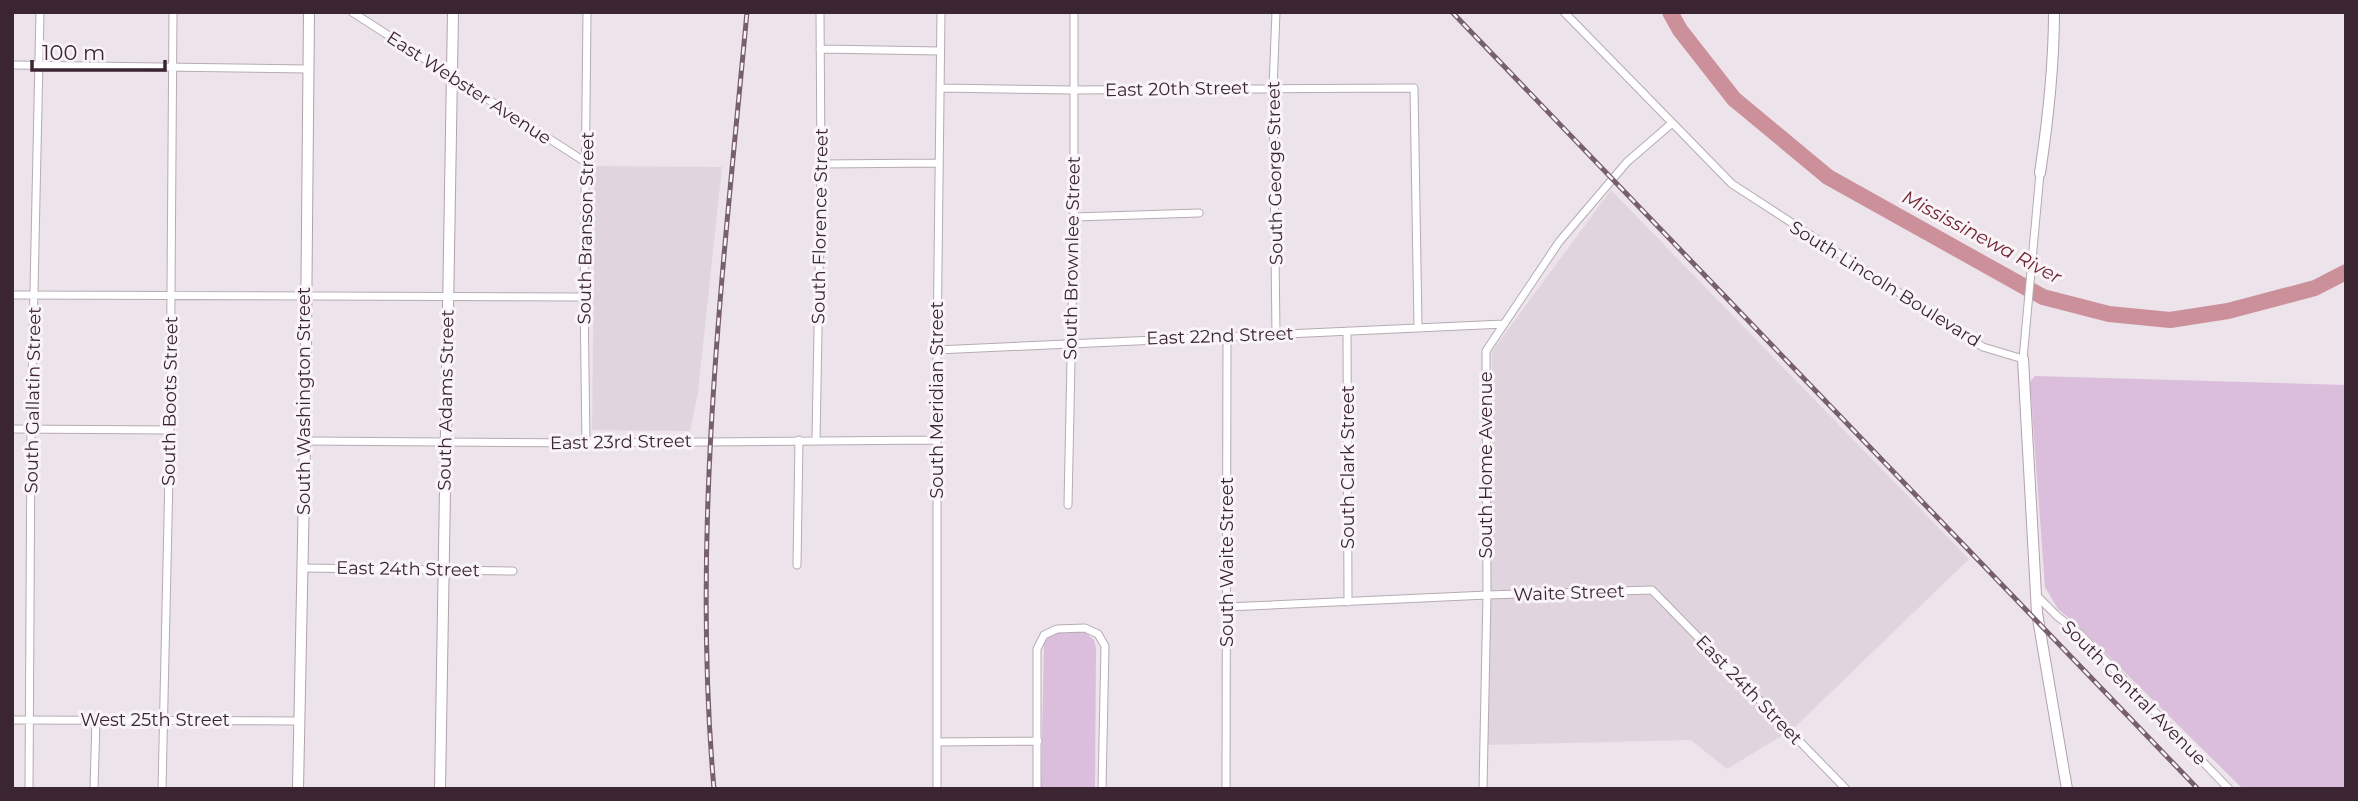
<svg xmlns="http://www.w3.org/2000/svg" width="2358" height="801" viewBox="0 0 2358 801" font-family="Montserrat,sans-serif">
  <style>
    .built { fill: #e0d5de }
    .green { fill: #dabedb }
    .lines { fill: none; stroke-linecap: round; stroke-linejoin: round }
    .river { stroke: #cc909b; stroke-width: 16 }
    .street-casing { stroke: #b7abb3; stroke-width: 9 }
    .secondary-casing { stroke: #b4a0ae; stroke-width: 12 }
    .street { stroke: #fff; stroke-width: 7 }
    .secondary { stroke: #fff; stroke-width: 10 }
    .rail-casing { stroke: #775f6e; stroke-width: 5 }
    .rail { stroke: #f9f4f8; stroke-width: 2.5; stroke-dasharray: 8; stroke-linecap: butt }
    .labels { text-anchor: middle; dominant-baseline: central; stroke-width: 6; stroke-linejoin: round; paint-order: stroke }
    .street-label { font-size: 18px; fill: #3c2533; stroke: #f9f4f8 }
    .water-label { font-size: 19px; font-style: italic; fill: #732330; stroke: #f9f4f8 }
  </style>
  <rect width="100%" height="100%" fill="#ece4ea"/>
  <!-- built -->
  <path class="built" d="M595,166L722,167L698,392L690,431L592,430Z
    M1611,190L1969,559L1793,729L1727,769L1691,740L1487,745L1492,351Z"/>
  <!-- green -->
  <path class="green" d="M2035,376L2346,385V789H2243L2076,624L2058,609L2045,587L2030,382Z
    M1084,631L1094,640L1096,648L1095,789H1041L1044,642L1054,632Z"/>
  <g class="lines">
    <!-- river -->
    <path class="river" d="M1670,12L1680,30L1734,99L1828,177L2043,297L2109,314L2170,320L2228,311L2315,288L2346,272"/>
    <!-- street casing -->
    <g class="street-casing">
      <path id="street" d="M352,12L587,163
        M1276,12L1273,88L1276,334
        M1564,12L1732,184L1983,347L2023,359L2040,173
        M820,49L940,51
        M12,65L308,69
        M940,88L1073,90L1414,88L1418,327
        M821,164L938,163
        M1074,217L1199,213
        M12,295L584,297
        M1347,331L1348,602
        M937,350L1504,324
        M12,429L170,430
        M816,440L821,164L820,12
        M305,441L586,443L937,440
        M586,443L584,297L587,12
        M1068,505L1074,217V12
        M797,565L799,440
        M303,568L513,571
        M2038,597L2057,616L2080,634L2229,789
        M1227,607L1487,595L1652,590L1846,789
        M12,720L298,721
        M938,742L1038,741
        M29,789L31,429L40,12
        M94,789L96,720
        M162,789L170,430L173,12
        M937,789V350L941,12
        M1037,789V649L1044,635L1057,629L1085,628L1098,634L1105,646L1102,789
        M1226,789L1227,335
        M1483,789L1487,595L1486,351L1559,242L1627,162L1671,124"/>
    </g>
    <!-- secondary casing -->
    <g class="secondary-casing">
      <path id="secondary" d="M2040,173C2048,120 2054,66 2054,12
        M2023,359L2037,613L2067,789
        M298,789L305,441L309,12
        M440,789L453,12"/>
    </g>
    <!-- street -->
    <use href="#street" class="street"/>
    <!-- secondary -->
    <use href="#secondary" class="secondary"/>
    <!-- rail casing -->
    <g class="rail-casing">
      <path id="rail" d="M1452,12L2198,789
        M714,789C691,530 723,270 747,12"/>
    </g>
    <!-- rail -->
    <use href="#rail" class="rail"/>
  </g>
  <g class="labels">
    <!-- street labels -->
    <g class="street-label">
      <text transform="translate(469 88) rotate(33)">East Webster Avenue</text>
      <text transform="translate(1177 89) rotate(-1)">East 20th Street</text>
      <text transform="translate(1275 173) rotate(-91)">South George Street</text>
      <text transform="translate(820 226) rotate(-89)">South Florence Street</text>
      <text transform="translate(586 228) rotate(-89)">South Branson Street</text>
      <text transform="translate(1072 258) rotate(-89)">South Brownlee Street</text>
      <text transform="translate(1885 284) rotate(32)">South Lincoln Boulevard</text>
      <text transform="translate(1220 336) rotate(-2)">East 22nd Street</text>
      <text transform="translate(33 400) rotate(-89)">South Gallatin Street</text>
      <text transform="translate(446 400) rotate(-89)">South Adams Street</text>
      <text transform="translate(937 400) rotate(-90)">South Meridian Street</text>
      <text transform="translate(170 401) rotate(-89)">South Boots Street</text>
      <text transform="translate(304 401) rotate(-90)">South Washington Street</text>
      <text transform="translate(621 442) rotate(-1)">East 23rd Street</text>
      <text transform="translate(1486 465) rotate(-90)">South Home Avenue</text>
      <text transform="translate(1348 467) rotate(-90)">South Clark Street</text>
      <text transform="translate(1227 562) rotate(-90)">South Waite Street</text>
      <text transform="translate(408 569) rotate(1)">East 24th Street</text>
      <text transform="translate(1569 593) rotate(-2)">Waite Street</text>
      <text transform="translate(1749 690) rotate(46)">East 24th Street</text>
      <text transform="translate(2134 693) rotate(45)">South Central Avenue</text>
      <text x="155" y="720">West 25th Street</text>
    </g>
    <!-- water labels -->
    <g class="water-label">
      <text transform="translate(1982 237) rotate(28)">Mississinewa River</text>
    </g>
  </g>
  <!-- border -->
  <rect width="2358" height="801" fill="none" stroke="#3c2533" stroke-width="28"/>
  <!-- scale -->
  <path d="M32 60v10h133v-10" fill="none" stroke="#3c2533" stroke-width="3.5"/>
  <text x="42" y="60" font-size="21" fill="#3c2533" stroke="#f9f4f8" stroke-width="5" paint-order="stroke">100 m</text>
</svg>
